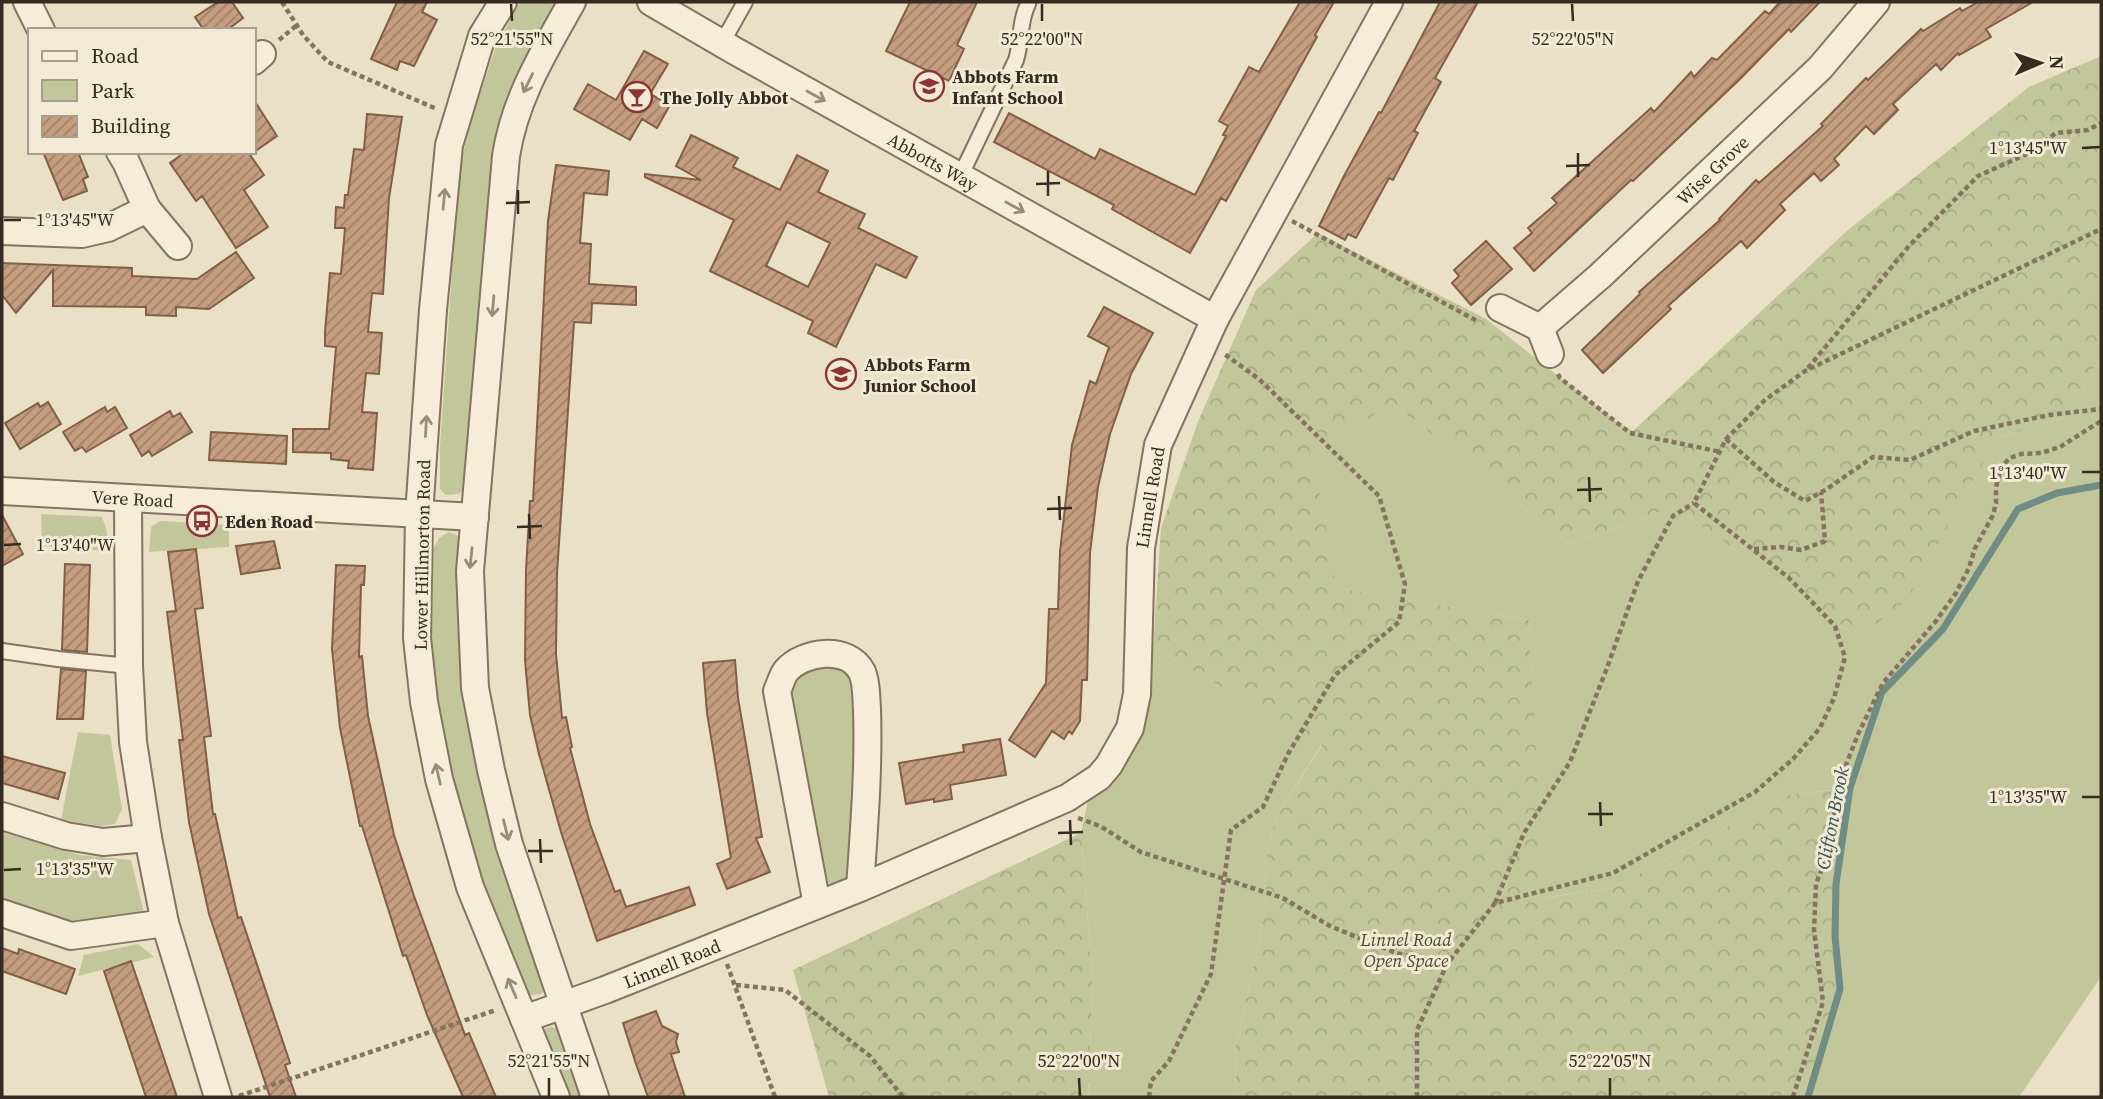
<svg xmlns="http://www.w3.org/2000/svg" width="2103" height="1099" viewBox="0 0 2103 1099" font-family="'Source Serif 4',serif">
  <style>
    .green { fill: #c1c79b }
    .forest { fill: url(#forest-crowns) }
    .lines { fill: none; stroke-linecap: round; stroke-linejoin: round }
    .stream { stroke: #6f8c85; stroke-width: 7 }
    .building { fill: url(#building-hatch); stroke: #815e46; stroke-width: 2; fill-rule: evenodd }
    .service-casing { stroke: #84735e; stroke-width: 18 }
    .minor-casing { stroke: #84735e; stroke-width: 30 }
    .path { stroke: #84735e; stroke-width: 4.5; stroke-dasharray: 5 3.5; stroke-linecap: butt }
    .service { stroke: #f6edd9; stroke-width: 14 }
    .minor { stroke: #f6edd9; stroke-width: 26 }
    .oneway { stroke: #968c7c }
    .ticks { fill: none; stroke: #352b20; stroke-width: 2.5 }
    .labels { text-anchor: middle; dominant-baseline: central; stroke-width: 6; stroke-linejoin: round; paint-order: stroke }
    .poi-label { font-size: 18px; font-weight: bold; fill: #352b20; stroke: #f2ead5; text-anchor: start }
    .street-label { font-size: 18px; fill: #352b20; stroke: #f2ead5 }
    .park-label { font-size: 18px; font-style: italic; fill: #455028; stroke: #f2ead5 }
    .water-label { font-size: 19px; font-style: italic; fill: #315452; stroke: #f2ead5 }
    .ticks-label { font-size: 18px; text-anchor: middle; fill: #352b20; stroke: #f2ead5; stroke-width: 6; stroke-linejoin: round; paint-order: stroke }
  </style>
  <defs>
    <pattern id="forest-crowns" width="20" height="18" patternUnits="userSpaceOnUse" patternTransform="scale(1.75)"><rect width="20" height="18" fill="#c1c79b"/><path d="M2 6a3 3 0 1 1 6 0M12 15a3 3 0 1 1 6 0" fill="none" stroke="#a6ab85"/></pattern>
    <pattern id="building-hatch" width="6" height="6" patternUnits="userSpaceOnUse" patternTransform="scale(1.75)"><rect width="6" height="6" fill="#c59e80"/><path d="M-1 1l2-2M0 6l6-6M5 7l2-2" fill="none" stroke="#a18168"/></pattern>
  </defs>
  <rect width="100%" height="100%" fill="#eae0c6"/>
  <!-- green -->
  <path class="green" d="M520,2H557L508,97L498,139L469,488L458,494L446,495L440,489V446L459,170L471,121L496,46Z
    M2101,354V977L2019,1097H1803L1840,989L1836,884L1849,788L1787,795L1612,888L1543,898L1529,620L1335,588L1314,456L1392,403L1570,544L1675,507L1858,637L1906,601L1997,438L2069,416Z
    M41,514L102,517L107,531V551L42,546Z
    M160,521L229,525V547L149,552L151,527Z
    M449,532L458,536L461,643L467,723L495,835L548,984L541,994L529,995L520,982L462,823L439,726L429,605L432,551L439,538Z
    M1153,647L1322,744L1276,817L1265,863L1266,909L1236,1045L1235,1097H1088L1093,985L1081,833L1089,796L1124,766L1145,721Z
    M834,660L853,678L858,755L854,873L844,882L832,885L823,879L786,692L798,671Z
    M78,732L110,735L122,809L115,824L101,826L61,820Z
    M2,830L79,855L131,860L144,913L75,927L2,902Z
    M138,944L154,957L78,976L84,955Z
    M550,1027L560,1028L583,1097H567L541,1037L545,1029Z"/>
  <!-- forest -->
  <path class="forest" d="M2101,56V354L2069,416L1997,438L1906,602L1858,637L1675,507L1570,544L1392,403L1314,456L1336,588L1529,620L1544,898L1612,888L1787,795L1850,788L1836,884L1840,989L1803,1097H1235L1236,1045L1266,909L1265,863L1276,817L1322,745L1153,647L1161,528L1199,419L1256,290L1318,233L1486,319L1617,422L1633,431L1849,229L2029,87Z
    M1081,833L1093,985L1088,1097H829L793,970Z"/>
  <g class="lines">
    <!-- stream -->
    <path class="stream" d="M1808,1097L1840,989L1835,936L1836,884L1850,788L1882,692L1943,629L2018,509L2057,493L2101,485"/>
  </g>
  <!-- building -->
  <path class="building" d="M218,2H232L243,18L227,30H204L195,17Z
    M397,2H427L422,12L437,20L414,66L400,61L397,70L371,59Z
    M910,2H977L957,45L964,49L949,81L886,51Z
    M1300,2H1334L1315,35L1317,37L1226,201L1221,198L1190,253L1112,209L1114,205L994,142L1009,113L1095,159L1100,149L1195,195L1226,136L1223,135L1228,126L1219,121L1249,67L1259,72Z
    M1440,2H1478L1435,78L1441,82L1414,131L1418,133L1393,180L1389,178L1356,238L1348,234L1345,240L1319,226L1344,176L1379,112L1381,113Z
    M1780,2H1820L1791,32L1789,29L1741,78L1633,181L1631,180L1534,271L1514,248L1532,233L1528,228L1557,203L1552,198L1651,108L1654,112L1691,72L1694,77L1712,58L1717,60L1765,11L1769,14Z
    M1978,2H2033L1986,29L1991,37L1959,55L1958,53L1941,70L1936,64L1893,104L1898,110L1874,134L1866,126L1834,159L1839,165L1821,181L1814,173L1780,204L1785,210L1747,248L1741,241L1668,306L1671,309L1603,373L1582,350L1640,294L1639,292L1720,220L1719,219L1756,180L1759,183L1823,126L1821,124L1866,78L1868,80L1921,29L1923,31L1960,8L1962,11Z
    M644,51L668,64L650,94L670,105L657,128L642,119L630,140L574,109L588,84L616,100Z
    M254,100L277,136L254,152Z
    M367,114L402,117L389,198L383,294L372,293L368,332L382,333L379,374L366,373L362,412L377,413L373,470L348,468L349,461L331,459V453L293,452V429H329L336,347L325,346V332L330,273L341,274L345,228H335L336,207L344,208L345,195H348L354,149L364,150Z
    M691,135L738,158L733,167L780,190L797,155L828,171L818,192L865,214L858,228L917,257L906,278L876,264L836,347L808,333L813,321L710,271L734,220L645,177V174L701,180L676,166ZM787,222L830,243L808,287L766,266Z
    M43,152H78L88,177L83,179L87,191L63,200Z
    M185,152H248L264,175L244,190L268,227L236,248L202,196L196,201L170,163Z
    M556,165L609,171L607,195L584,193L580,243L591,244L589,284L636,287V305L592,303L591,323L574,322L557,573L556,654L562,718L566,717L572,747L570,748L590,824L615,892L620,890L626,907L689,887L695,905L597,941L561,832L539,754L530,715L525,660L526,570L530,501H533L548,221Z
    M1486,241L1512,269L1471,305L1452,283L1459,276L1454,270Z
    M236,252L254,278L209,309L176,307V316L146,315V307L53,306V270L16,313L2,295V263L132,268V276L197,279Z
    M1104,307L1153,333L1131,374L1110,434L1098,487L1090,553L1087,680H1082L1080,721L1072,734L1069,731L1064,739L1052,731L1035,757L1009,740L1046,683L1049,609H1058L1060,552L1072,445L1090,381L1096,384L1109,347L1088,336Z
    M48,402L61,424L20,449L5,423L38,403L40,407Z
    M105,407L107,412L115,407L127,428L86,452L82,447L75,451L63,432Z
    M170,411L173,417L180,413L192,432L152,456L149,451L142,456L130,435Z
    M211,432L287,436L286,464L209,460Z
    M2,515L23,554L2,566Z
    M274,541L280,568L241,574L236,546Z
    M196,549L203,608L195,609L211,736L204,737L213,814H215L238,918L241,917L290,1063L285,1065L296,1097H270L209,914L189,822L179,740H183L167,612L176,611L168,552Z
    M65,564L90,565L87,652L62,650Z
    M336,565L365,566L364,585H361L359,657L362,656L368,716L394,835L414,896L465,1035L469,1033L496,1097H463L427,1015L406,955L403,956L362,826H360L340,728L332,649Z
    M735,660L738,698L762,837L756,838L770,872L727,889L717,864L731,858L707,713L703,663Z
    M61,669L86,671L83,719H57Z
    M1000,739L1006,775L950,785L952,799L934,802V799L906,804L899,763L964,752L963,745Z
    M2,756L65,773L58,799L2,783Z
    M2,948L18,954L19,949L75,969L66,994L2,971Z
    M131,961L177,1097H146L104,971Z
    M656,1011L662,1026L678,1034L676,1042L679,1052L671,1054L685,1097H648L636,1064L623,1023Z"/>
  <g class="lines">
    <!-- service casing -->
    <g class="service-casing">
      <path id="service" d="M722,43L745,2
        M960,177L1016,60C1022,41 1019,22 1028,4
        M2,651L58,659L129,666"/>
    </g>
    <!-- minor casing -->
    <g class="minor-casing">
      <g id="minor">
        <path d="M27,2L41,30"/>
        <path d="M503,2L482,36L449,145L433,310L419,515L417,638L424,702L439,779L470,887L556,1097"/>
        <path d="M572,2C544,52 515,98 506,156L470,571L475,688L491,770L509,844L595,1097"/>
        <path id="s1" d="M651,2L735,51L1215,319"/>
        <path d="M254,61L262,54"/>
        <path d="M120,152L126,162L147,209L178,246"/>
        <path d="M2,231L82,234L108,228L147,209"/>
        <path d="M1500,308L1540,328L1550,354"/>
        <path id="s2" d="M1540,328L1600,276L1820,68L1876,2"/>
        <path id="s3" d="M2,491L475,517"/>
        <path d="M128,498L129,666L133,742L148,838L165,923L218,1097"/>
        <path d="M2,816L66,836L103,842L148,838"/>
        <path d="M817,905L777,691C780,685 782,676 786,671C803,651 848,645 862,672C867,683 866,698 867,709C869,769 864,829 860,888"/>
        <path d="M2,913L71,936L165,923"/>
        <path id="s4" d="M524,1019L605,990L860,888L1067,798L1099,777L1109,765L1130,728L1137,694L1141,548L1158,445L1215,319L1389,2"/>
      </g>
    </g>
    <!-- path -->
    <path class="path" d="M282,2L303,35L328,62L437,109
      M279,40L297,25
      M1292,221L1479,322
      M1808,368L1909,246L1978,176L2029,153L2056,133L2088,130L2101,123
      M1558,374L1560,378L1630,433L1721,452
      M1726,439L1774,482L1805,501L1827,489L1873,457L1910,460L1974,431L2049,415L2101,409
      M1754,549L1781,547L1801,550L1825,541L1821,492
      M1078,818L1100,826L1141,852L1283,898L1330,926L1396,953L1447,964
      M1495,903L1524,833L1570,762L1607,668L1638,581L1673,516L1694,503
      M727,964L775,1097
      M736,985L785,990L870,1056L903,1097
      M239,1096L496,1010
      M1149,1097L1151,1081L1169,1061L1211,974L1231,830L1263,807L1288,754L1335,675L1399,622L1405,584L1379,496L1259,379L1223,353
      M1417,1097V1030L1447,964L1495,903L1613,873L1755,792L1793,759L1820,728L1834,698L1845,657L1835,626L1789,578L1694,503L1726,439L1765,400L1805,371L2101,229
      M1793,1097L1823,1002L1814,930L1816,884L1828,853L1840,780L1859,732L1883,683L1936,621L1956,593L1969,568L1975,548L1993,515L1996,503V487L2001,467L2010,458L2021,454L2041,453L2060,447L2101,421"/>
    <!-- service -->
    <use href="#service" class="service"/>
    <!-- minor -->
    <use href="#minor" class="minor"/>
  </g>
  <!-- one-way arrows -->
  <defs><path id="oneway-shaft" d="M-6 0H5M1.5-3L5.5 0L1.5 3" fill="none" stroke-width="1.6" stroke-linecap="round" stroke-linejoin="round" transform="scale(1.75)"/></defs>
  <g class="oneway">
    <use href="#oneway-shaft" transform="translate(528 83) rotate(116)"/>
    <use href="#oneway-shaft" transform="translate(816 96) rotate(29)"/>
    <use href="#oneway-shaft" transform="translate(444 199) rotate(-85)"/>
    <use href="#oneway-shaft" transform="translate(1015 207) rotate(29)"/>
    <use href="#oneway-shaft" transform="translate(493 306) rotate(95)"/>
    <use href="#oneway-shaft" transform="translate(426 426) rotate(-87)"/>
    <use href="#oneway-shaft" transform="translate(471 558) rotate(96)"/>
    <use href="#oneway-shaft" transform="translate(438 774) rotate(-103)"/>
    <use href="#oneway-shaft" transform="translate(506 830) rotate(76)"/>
    <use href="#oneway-shaft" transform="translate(512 988) rotate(-113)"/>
  </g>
  <!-- ticks -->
  <path class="ticks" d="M511,4L512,21M1042,4V21M1572,4L1573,21M2082,148L2100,147M1578,153V177M1566,166L1590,165M1048,171V196M1036,184L1060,183M518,190V214M506,203L530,202M4,220H21M2082,472H2100M1589,477L1590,502M1577,490L1602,489M1059,496L1060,520M1047,509L1072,508M529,514L530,539M517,527L542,526M4,545L21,544M2082,797H2100M1600,802L1601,826M1588,814H1613M1070,820L1071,845M1058,833L1083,832M540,839L541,863M528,851H553M4,870L21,869M549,1078V1096M1079,1078L1080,1096M1610,1078V1096"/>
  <!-- icons -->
  <defs>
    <g id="school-ring" transform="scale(1.575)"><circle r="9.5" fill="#f2ead5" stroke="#8d3433" stroke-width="1.5"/><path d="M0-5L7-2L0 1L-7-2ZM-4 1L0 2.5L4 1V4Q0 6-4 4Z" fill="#8d3433"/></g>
    <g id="bar-ring" transform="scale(1.575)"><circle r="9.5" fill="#f2ead5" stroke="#8d3433" stroke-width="1.5"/><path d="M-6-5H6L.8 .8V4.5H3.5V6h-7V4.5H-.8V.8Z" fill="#8d3433"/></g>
    <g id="bus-ring" transform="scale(1.575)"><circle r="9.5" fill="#f2ead5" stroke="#8d3433" stroke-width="1.5"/><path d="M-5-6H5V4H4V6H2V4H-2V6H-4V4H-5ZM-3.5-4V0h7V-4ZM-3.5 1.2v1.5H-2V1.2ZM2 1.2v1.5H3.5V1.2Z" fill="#8d3433"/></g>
  </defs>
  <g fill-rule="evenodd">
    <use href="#school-ring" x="929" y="86"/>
    <use href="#bar-ring" x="637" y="97"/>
    <use href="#school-ring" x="841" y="374"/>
    <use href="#bus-ring" x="202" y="521"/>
  </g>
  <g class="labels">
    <!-- poi labels -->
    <g class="poi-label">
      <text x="952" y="76">Abbots Farm<tspan x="952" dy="21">Infant School</tspan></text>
      <text x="660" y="97">The Jolly Abbot</text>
      <text x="864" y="364">Abbots Farm<tspan x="864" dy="21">Junior School</tspan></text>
      <text x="225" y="521">Eden Road</text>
    </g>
    <!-- street labels -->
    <g class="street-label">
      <text stroke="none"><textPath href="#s1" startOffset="324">Abbotts Way</textPath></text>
      <text stroke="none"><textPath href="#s2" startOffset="234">Wise Grove</textPath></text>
      <text stroke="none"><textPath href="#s3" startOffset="131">Vere Road</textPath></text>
      <text stroke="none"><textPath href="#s4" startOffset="915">Linnell Road</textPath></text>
      <text transform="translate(422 555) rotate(-89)">Lower Hillmorton Road</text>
      <text stroke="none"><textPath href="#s4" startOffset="158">Linnell Road</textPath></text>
    </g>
    <!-- park labels -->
    <g class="park-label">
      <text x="1406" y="939">Linnel Road<tspan x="1406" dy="21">Open Space</tspan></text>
    </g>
    <!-- water labels -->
    <g class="water-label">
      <text transform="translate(1832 818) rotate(-79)">Clifton Brook</text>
    </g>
  </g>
  <g class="ticks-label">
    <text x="512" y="45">52°21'55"N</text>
    <text x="1042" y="45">52°22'00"N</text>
    <text x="1573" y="45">52°22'05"N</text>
    <text x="2028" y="154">1°13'45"W</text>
    <text x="75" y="226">1°13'45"W</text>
    <text x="2028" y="479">1°13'40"W</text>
    <text x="75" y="551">1°13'40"W</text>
    <text x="2028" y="803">1°13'35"W</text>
    <text x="75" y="875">1°13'35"W</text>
    <text x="549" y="1067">52°21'55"N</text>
    <text x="1079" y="1067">52°22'00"N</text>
    <text x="1610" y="1067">52°22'05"N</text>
  </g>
  <!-- border -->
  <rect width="2103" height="1099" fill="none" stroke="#352b20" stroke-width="7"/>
  <!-- legend -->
  <rect x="28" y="28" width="228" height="126" fill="#f2ead5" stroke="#a69e8d" stroke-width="2"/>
  <rect x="42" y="51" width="35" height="10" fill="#f6edd9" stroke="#a69e8d" stroke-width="2"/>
  <text x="91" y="63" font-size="21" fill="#352b20">Road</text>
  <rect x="42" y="80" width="35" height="21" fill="#c1c79b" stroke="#a69e8d" stroke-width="2"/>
  <text x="91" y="98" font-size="21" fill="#352b20">Park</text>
  <rect x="42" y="116" width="35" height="21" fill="url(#building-hatch)" stroke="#a69e8d" stroke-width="2"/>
  <text x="91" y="133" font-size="21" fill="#352b20">Building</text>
  <!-- north arrow -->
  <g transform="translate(2040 63) rotate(88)" stroke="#f2ead5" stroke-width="5" paint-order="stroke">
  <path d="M0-5L12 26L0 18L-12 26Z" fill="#352b20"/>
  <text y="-10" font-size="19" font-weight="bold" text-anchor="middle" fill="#352b20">N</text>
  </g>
</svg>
